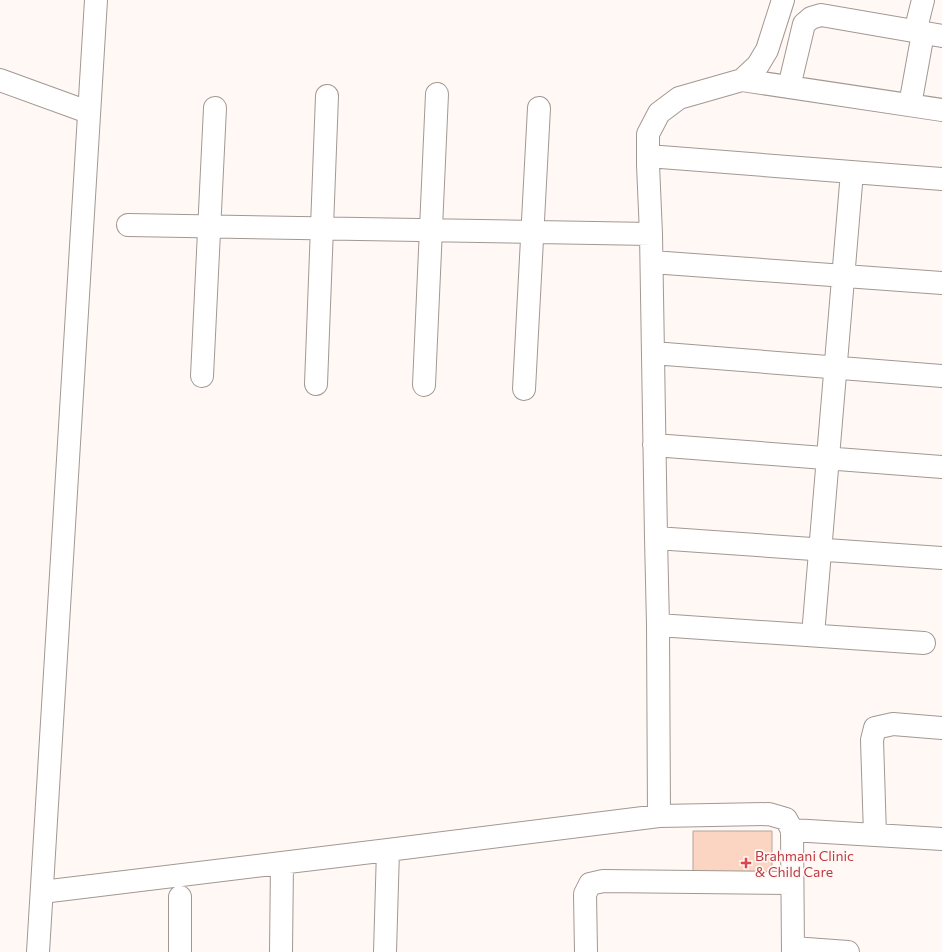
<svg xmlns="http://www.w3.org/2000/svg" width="942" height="952" viewBox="0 0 942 952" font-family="Commissioner,sans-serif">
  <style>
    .building { fill: #fbd5c2; stroke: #b1a6a1 }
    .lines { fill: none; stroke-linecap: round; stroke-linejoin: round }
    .street-casing { stroke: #a29893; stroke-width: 24 }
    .secondary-casing { stroke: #a29893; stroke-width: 24 }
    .street { stroke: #fff; stroke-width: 22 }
    .secondary { stroke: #fff; stroke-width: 22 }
    .health-dot { fill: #e0444e; stroke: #fff8f5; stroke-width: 1.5 }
    .labels { text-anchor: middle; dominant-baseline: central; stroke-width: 3.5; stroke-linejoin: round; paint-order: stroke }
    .health-label { font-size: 14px; fill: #be3a42; stroke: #fff8f5; text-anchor: start }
  </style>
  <rect width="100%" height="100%" fill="#fff8f5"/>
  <!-- building -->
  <path class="building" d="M693,831H772V877L693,876Z"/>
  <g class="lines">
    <!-- street casing -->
    <g class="street-casing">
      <path id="street" d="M918,20L923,0
        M0,80L88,112
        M742,80L942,110
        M789,87L804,24L811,18L821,15L942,36
        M910,105L923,33
        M648,156L942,179
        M128,225L651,234
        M652,262L942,283
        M653,353L942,376
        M202,376L215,108
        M316,384L327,96
        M424,385L437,94
        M524,389L539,108
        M654,445L942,467
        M656,538L942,558
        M658,625L924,643
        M813,635L852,172
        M659,816L658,625L656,538L651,234L648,165V134L659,113L679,98L742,80L758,65L767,50L783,0
        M792,830L942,839
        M875,835L872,740L875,728L893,724L942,728
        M42,892L388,850L659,816L769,814L786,819L792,830L793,952
        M180,897V952
        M793,948L848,952
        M281,952L282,863
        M385,952L388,850
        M586,952L585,894L590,884L603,881L792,883"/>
    </g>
    <!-- secondary casing -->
    <g class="secondary-casing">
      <path id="secondary" d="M38,952L96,0"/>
    </g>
    <!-- street -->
    <use href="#street" class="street"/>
    <!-- secondary -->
    <use href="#secondary" class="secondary"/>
  </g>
  <!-- markers -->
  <path class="health-dot" d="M744 857h4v4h4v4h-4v4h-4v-4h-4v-4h4z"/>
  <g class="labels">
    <!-- health labels -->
    <g class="health-label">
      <text x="755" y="855">Brahmani Clinic<tspan x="755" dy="16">&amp; Child Care</tspan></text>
    </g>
  </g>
</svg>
